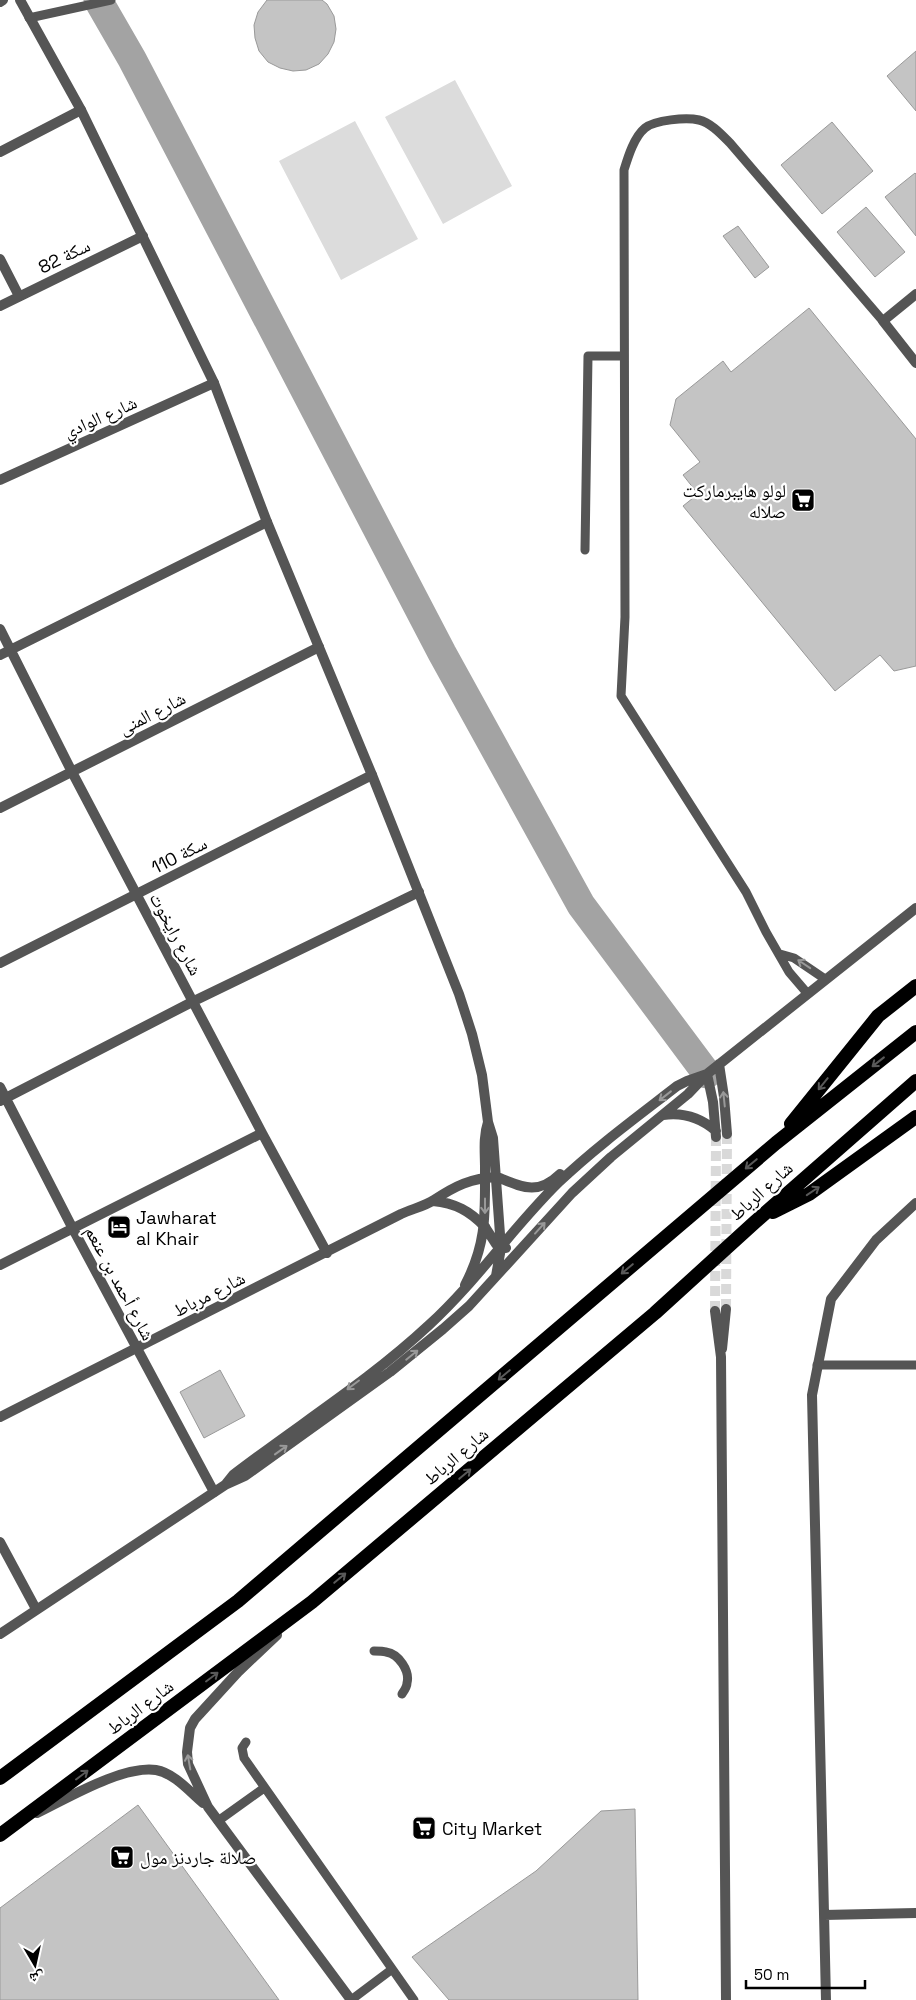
<svg xmlns="http://www.w3.org/2000/svg" width="916" height="2000" viewBox="0 0 916 2000" font-family="'Space Grotesk','Noto Naskh Arabic',sans-serif">
  <style>
    .green { fill: #dcdcdc }
    .lines { fill: none; stroke-linecap: round; stroke-linejoin: round }
    .river { stroke: #a3a3a3; stroke-width: 29 }
    .building { fill: #c4c4c4; stroke: #999 }
    .tertiary-tunnel { stroke: #d9d9d9; stroke-width: 10; stroke-dasharray: 10 5; stroke-linecap: butt }
    .service { stroke: #555; stroke-width: 9 }
    .minor { stroke: #555; stroke-width: 10 }
    .tertiary { stroke: #555; stroke-width: 10 }
    .trunk { stroke: #000; stroke-width: 14 }
    .oneway { stroke: #999 }
    .oneway2 { stroke: #595959 }
    .labels { text-anchor: middle; dominant-baseline: central; stroke-width: 4.5; stroke-linejoin: round; paint-order: stroke }
    .street-label { font-size: 18px; fill: #000; stroke: #fff }
    .poi-label { font-size: 18px; fill: #000; stroke: #fff; text-anchor: start }
  </style>
  <rect width="100%" height="100%" fill="#fff"/>
  <!-- green -->
  <path class="green" d="M455,80L512,186L443,224L385,117Z
    M355,121L418,239L341,280L279,161Z"/>
  <g class="lines">
    <!-- river -->
    <path class="river" d="M98,0L132,59L442,653L581,905L707,1074"/>
  </g>
  <!-- building -->
  <path class="building" d="M267,0H322L327,4L334,16L336,29L334,42L328,54L319,64L306,70L293,71L280,68L268,62L259,51L255,38L254,25L258,12Z
    M916,51V111L887,76Z
    M832,122L873,171L822,214L781,165Z
    M915,173L916,174V236L885,197Z
    M866,207L905,252L875,277L837,232Z
    M738,226L769,267L755,278L723,236Z
    M809,308L916,439V666L894,671L880,655L835,691L683,506L698,494L683,475L700,462L670,425L676,399L723,361L731,372Z
    M220,1370L245,1416L204,1438L180,1392Z
    M138,1805L279,2000H0V1908Z
    M635,1809L638,2000H449L412,1957L536,1871L601,1811Z"/>
  <g class="lines">
    <!-- tertiary-tunnel -->
    <path class="tertiary-tunnel" d="M726,1309L727,1134
      M715,1311L716,1137"/>
    <!-- service -->
    <path class="service" d="M29,18L111,0
      M585,550L588,356H624
      M780,954L794,958L825,979
      M807,993L789,972L766,932L746,892L621,696L625,617L624,170C628,157 634,137 645,128C655,120 686,117 699,120C711,123 721,134 730,143L883,321
      M817,1365H916
      M374,1651C378,1651 383,1651 386,1652C399,1654 410,1671 407,1683C407,1687 404,1691 402,1694
      M246,1742L242,1748L244,1758L414,2000
      M218,1821L264,1788
      M351,2000L391,1970"/>
    <!-- minor -->
    <path class="minor" d="M0,2L3,0
      M0,152L81,110
      M0,259L19,296
      M916,294L883,321L916,363
      M0,306L143,236
      M0,480L214,383
      M0,629L72,772L262,1133L327,1253
      M0,655L267,522
      M0,808L319,647
      M0,963L372,775
      M0,1087L73,1229L214,1492
      M0,1101L194,1001L419,892
      M433,1201C455,1203 470,1211 485,1227
      M0,1265L262,1133
      M0,1417L401,1214C412,1209 425,1206 434,1200C455,1186 471,1178 497,1177
      M0,1542L36,1609
      M824,1915L916,1913
      M826,2000L812,1395L831,1299L876,1240L916,1203"/>
    <!-- tertiary -->
    <path class="tertiary" d="M20,0L81,110L214,383L267,522L372,775L459,994L472,1034L482,1075L488,1122L493,1138L501,1248L496,1276
      M719,1064L724,1097L727,1134
      M707,1074L713,1102L716,1137
      M663,1115C683,1112 700,1117 716,1131
      M497,1177C522,1187 537,1196 560,1174
      M485,1227L496,1244L506,1248
      M465,1285C487,1243 485,1214 485,1168C485,1153 483,1137 488,1122
      M715,1311L721,1357L726,2000
      M722,1349L726,1309
      M225,1485L233,1475C298,1425 369,1381 429,1325C477,1281 513,1227 559,1182C596,1147 637,1117 677,1086L687,1081L707,1074
      M0,1634L225,1485L245,1476L390,1372L443,1329L469,1306L572,1193L611,1157L688,1094L707,1074L916,908
      M277,1635L238,1672L195,1719L190,1728L187,1752L188,1764L208,1807L351,2000
      M37,1813C68,1798 123,1765 156,1770C174,1773 190,1792 203,1803"/>
    <!-- trunk -->
    <path class="trunk" d="M791,1124L878,1016L916,986
      M773,1212L809,1194L916,1117
      M0,1778L238,1601L776,1143L916,1032
      M0,1835L312,1602L655,1313L755,1222L916,1081"/>
  </g>
  <!-- one-way arrows -->
  <defs><path id="oneway-shaft" d="M-6 0H5M1.5-3L5.5 0L1.5 3" fill="none" stroke-width="1.6" stroke-linecap="round" stroke-linejoin="round" transform="scale(1.25)"/></defs>
  <g class="oneway">
    <use href="#oneway-shaft" transform="translate(804 964) rotate(-146)"/>
    <use href="#oneway-shaft" transform="translate(665 1096) rotate(142)"/>
    <use href="#oneway-shaft" transform="translate(724 1099) rotate(-96)"/>
    <use href="#oneway-shaft" transform="translate(485 1206) rotate(90)"/>
    <use href="#oneway-shaft" transform="translate(540 1228) rotate(-48)"/>
    <use href="#oneway-shaft" transform="translate(412 1355) rotate(-39)"/>
    <use href="#oneway-shaft" transform="translate(353 1385) rotate(143)"/>
    <use href="#oneway-shaft" transform="translate(281 1450) rotate(-36)"/>
    <use href="#oneway-shaft" transform="translate(189 1762) rotate(-100)"/>
  </g>
  <g class="oneway2">
    <use href="#oneway-shaft" transform="translate(878 1062) rotate(142)"/>
    <use href="#oneway-shaft" transform="translate(823 1084) rotate(129)"/>
    <use href="#oneway-shaft" transform="translate(751 1164) rotate(140)"/>
    <use href="#oneway-shaft" transform="translate(813 1191) rotate(-34)"/>
    <use href="#oneway-shaft" transform="translate(627 1269) rotate(140)"/>
    <use href="#oneway-shaft" transform="translate(504 1375) rotate(140)"/>
    <use href="#oneway-shaft" transform="translate(465 1474) rotate(-40)"/>
    <use href="#oneway-shaft" transform="translate(340 1578) rotate(-40)"/>
    <use href="#oneway-shaft" transform="translate(212 1677) rotate(-37)"/>
    <use href="#oneway-shaft" transform="translate(82 1775) rotate(-37)"/>
  </g>
  <!-- icons -->
  <defs>
    <g id="supermarket-square" transform="scale(1.25)"><rect x="-9" y="-9" width="18" height="18" rx="4" fill="#000" stroke="#fff"/><path d="M-6-5.5h2.5l.6 2H6L4.5 2H-2.5L-4.4-4H-6ZM-1.5 3.2a1.3 1.3 0 1 0 .1 0ZM3 3.2a1.3 1.3 0 1 0 .1 0Z" fill="#fff"/></g>
    <g id="hotel-square" transform="scale(1.25)"><rect x="-9" y="-9" width="18" height="18" rx="4" fill="#000" stroke="#fff"/><path d="M-6-4.5h1.5V1H6V5H4.5V3h-9V5H-6ZM-4 0a1.8 1.8 0 1 1 3.6 0ZM.5 0V-2.5h3Q6-2.5 6 0Z" fill="#fff"/></g>
  </defs>
  <g fill-rule="evenodd">
    <use href="#supermarket-square" x="803" y="500"/>
    <use href="#hotel-square" x="119" y="1227"/>
    <use href="#supermarket-square" x="424" y="1828"/>
    <use href="#supermarket-square" x="122" y="1857"/>
  </g>
  <g class="labels">
    <!-- street labels -->
    <g class="street-label">
      <text transform="translate(64 256) rotate(-26)">سكة 82</text>
      <text transform="translate(100 417) rotate(-24)">شارع الوادي</text>
      <text transform="translate(152 713) rotate(-27)">شارع المنى</text>
      <text transform="translate(179 855) rotate(-27)">سكة 110</text>
      <text transform="translate(176 934) rotate(62)">شارع رايخوت</text>
      <text transform="translate(761 1191) rotate(-42)">شارع الرباط</text>
      <text transform="translate(120 1283) rotate(62)">شارع أحمد بن عنعم</text>
      <text transform="translate(209 1294) rotate(-27)">شارع مرباط</text>
      <text transform="translate(456 1456) rotate(-40)">شارع الرباط</text>
      <text transform="translate(140 1707) rotate(-37)">شارع الرباط</text>
    </g>
    <!-- poi labels -->
    <g class="poi-label">
      <text x="786" y="490" text-anchor="end">لولو هايبرماركت<tspan x="786" dy="21">صلاله</tspan></text>
      <text x="136" y="1217">Jawharat<tspan x="136" dy="21">al Khair</tspan></text>
      <text x="442" y="1828">City Market</text>
      <text x="140" y="1857">صلالة جاردنز مول</text>
    </g>
  </g>
  <!-- north arrow -->
  <g transform="translate(35 1965) rotate(171)" stroke="#ffffff" stroke-width="4" paint-order="stroke">
  <path d="M0-4L9 19L0 12L-9 19Z" fill="#000000"/>
  <text y="-8" font-size="14" font-weight="bold" text-anchor="middle" fill="#000000">ش</text>
  </g>
  <!-- scale -->
  <path d="M746 1980v8h119v-8" fill="none" stroke="#000000" stroke-width="2.5"/>
  <text x="754" y="1980" font-size="15" fill="#000000" stroke="#ffffff" stroke-width="4" paint-order="stroke">50 m</text>
</svg>
